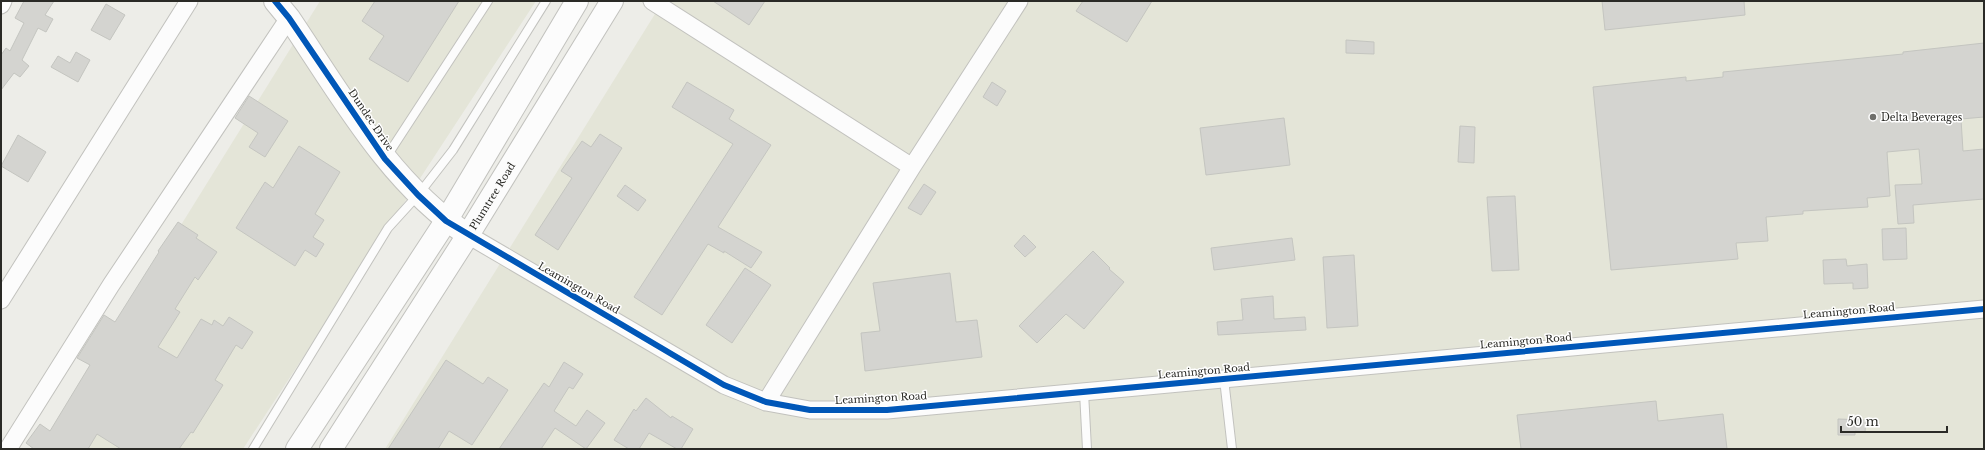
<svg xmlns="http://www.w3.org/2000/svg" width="1985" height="450" viewBox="0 0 1985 450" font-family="'Libre Baskerville',serif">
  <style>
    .built { fill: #e4e5d8 }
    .building { fill: #d4d4d0; stroke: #c4c5c0 }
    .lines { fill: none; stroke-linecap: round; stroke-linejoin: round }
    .lane-casing { stroke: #c2c2be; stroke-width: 10 }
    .street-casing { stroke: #c2c2be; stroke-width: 19 }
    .secondary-casing { stroke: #c2c2be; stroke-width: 24 }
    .highway-casing { stroke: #c2c2be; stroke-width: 24 }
    .lane { stroke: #fcfcfc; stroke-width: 8 }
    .street { stroke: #fcfcfc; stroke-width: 17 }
    .secondary { stroke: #fcfcfc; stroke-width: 22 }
    .highway { stroke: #fcfcfc; stroke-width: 22 }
    .cycleway-casing { stroke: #fff; stroke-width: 8 }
    .cycleway { stroke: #0057b8; stroke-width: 6 }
    .poi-dot { fill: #6e6e6a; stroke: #fff; stroke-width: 1.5 }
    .labels { text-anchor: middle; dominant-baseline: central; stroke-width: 3; stroke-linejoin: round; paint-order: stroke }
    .poi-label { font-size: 10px; fill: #2a2a26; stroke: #fff; text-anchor: start }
    .street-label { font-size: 10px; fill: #2a2a26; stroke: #fff }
  </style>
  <rect width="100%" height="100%" fill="#edede8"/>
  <!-- built -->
  <path class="built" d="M320,1H536L243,449H42Z
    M663,1H1984V449H385Z"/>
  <!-- building -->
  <path class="building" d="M24,1H54L45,15L53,19L46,32L38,28L22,60L29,66L20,77L14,73L1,90V55L6,48L10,51L24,23L15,18Z
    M375,1H459L408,82L369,59L384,36L362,21Z
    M713,1H765L749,25Z
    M1083,1H1152L1127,42L1076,11Z
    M1602,1H1744L1745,15L1605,30Z
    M106,4L125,15L110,40L91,30Z
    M1346,40L1374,42V54L1346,53Z
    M1984,43V117L1961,119L1963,151L1984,149V199L1913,205L1914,223L1898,224L1895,185L1922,184L1919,149L1887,152L1890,196L1867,198L1868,207L1803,211V214L1766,217L1768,241L1736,243L1738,259L1611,270L1593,87L1686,77V81L1723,77V72L1903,54V52Z
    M76,52L90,60L78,82L51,67L58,56L70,63Z
    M687,82L734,110L729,119L771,145L718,227L762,252L751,268L724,251V253L708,244L662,315L634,297L733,144L672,107Z
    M992,82L1006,91L997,106L983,97Z
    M249,96L288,121L265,157L249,147L258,133L235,118Z
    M1284,118L1290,165L1206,175L1200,128Z
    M1460,126L1475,127L1474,163L1458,162Z
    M600,134L622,148L558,250L535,235L572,178L561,171L582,141L591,147Z
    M18,135L46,152L28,182L1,166Z
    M299,146L340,172L315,214L324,220L313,237L324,244L316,257L305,250L295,266L236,228L265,182L273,188Z
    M924,184L936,192L921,215L908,208Z
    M625,185L646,200L638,211L617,196Z
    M1515,196L1519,270L1492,271L1487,197Z
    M178,222L198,235L196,238L217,252L198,280L195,277L175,309L180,312L158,347L177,358L201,319L212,325L214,320L223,326L229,317L253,332L242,349L236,345L215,380L223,385L193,433L191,432L179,449H121L97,434L88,449H34L26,443L40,424L50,431L90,365L77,358L104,315L115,322L159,252L158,251Z
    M1906,228L1907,259L1883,260L1882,229Z
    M1024,235L1036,247L1025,257L1014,246Z
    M1292,238L1295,260L1214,270L1211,248Z
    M1093,251L1110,268L1109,269L1124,282L1084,329L1066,314L1037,343L1019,326Z
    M1354,255L1358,326L1327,328L1323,257Z
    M1846,259L1847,266L1867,264L1868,288L1853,289V283L1824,284L1823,260Z
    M745,268L771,285L732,343L706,325Z
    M950,273L956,322L977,320L982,357L865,371L861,333L880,331L873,283Z
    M1273,296L1274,319L1305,317L1306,330L1218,335L1217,322L1243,320L1241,299Z
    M446,360L483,384L488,377L508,390L472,445L449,431L438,449H388Z
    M564,362L583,374L573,389L569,387L554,411L576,426L587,410L605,423L586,449L555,428L541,449H499L544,383L549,387Z
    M646,398L671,418L672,416L693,429L681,449H677L649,433L639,449H629L614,440L634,409L636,411Z
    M1656,401L1658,421L1723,414L1727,449H1521L1517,415Z
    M1838,419L1866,420L1865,432L1855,431V435H1838Z"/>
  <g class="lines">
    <!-- lane casing -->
    <g class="lane-casing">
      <path id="lane" d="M387,156L488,1
        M1224,379L1232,449
        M1084,392L1087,449
        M253,449L388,228L418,195L453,150L546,1"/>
    </g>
    <!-- street casing -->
    <g class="street-casing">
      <path id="street" d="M652,1L912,167
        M1,5L3,1
        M468,235L724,385L766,402L810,410H887L1984,309
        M1,300L189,1
        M766,402L912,167L1019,1
        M8,449L111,285L289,18"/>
    </g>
    <!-- secondary casing -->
    <g class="secondary-casing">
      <path id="secondary" d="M275,1L289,18C341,95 390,184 468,235"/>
    </g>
    <!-- highway casing -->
    <g class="highway-casing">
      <g id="highway">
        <path d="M297,449L446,221L577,1"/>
        <path id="s1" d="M331,449L468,235L612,1"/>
      </g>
    </g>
    <!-- lane -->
    <use href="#lane" class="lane"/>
    <!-- street -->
    <use href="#street" class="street"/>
    <!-- secondary -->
    <use href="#secondary" class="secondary"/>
    <!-- highway -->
    <use href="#highway" class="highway"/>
    <!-- cycleway casing -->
    <g class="cycleway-casing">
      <path id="cycleway" d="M275,1L289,18L385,159L418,195L446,221L724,385L766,402L810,410H887L1984,309"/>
    </g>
    <!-- cycleway -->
    <use href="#cycleway" class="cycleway"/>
  </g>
  <!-- markers -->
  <circle class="poi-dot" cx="1873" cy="117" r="4"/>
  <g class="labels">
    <!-- poi labels -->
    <g class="poi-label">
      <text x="1881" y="117">Delta Beverages</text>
    </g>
    <!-- street labels -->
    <g class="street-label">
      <text transform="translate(371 120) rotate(56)">Dundee Drive</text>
      <text stroke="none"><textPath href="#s1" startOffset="300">Plumtree Road</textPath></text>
      <text transform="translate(579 288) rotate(30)">Leamington Road</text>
      <text transform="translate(1849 311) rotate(-5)">Leamington Road</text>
      <text transform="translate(1526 341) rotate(-5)">Leamington Road</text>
      <text transform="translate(1204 371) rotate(-5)">Leamington Road</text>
      <text transform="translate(881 398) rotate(-3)">Leamington Road</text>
    </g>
  </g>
  <!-- border -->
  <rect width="1985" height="450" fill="none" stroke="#2a2a26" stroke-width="4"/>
  <!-- scale -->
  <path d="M1841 426v6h106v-6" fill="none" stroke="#2a2a26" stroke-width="2"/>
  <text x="1847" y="426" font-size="12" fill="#2a2a26" stroke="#ffffff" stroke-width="3" paint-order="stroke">50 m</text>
</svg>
